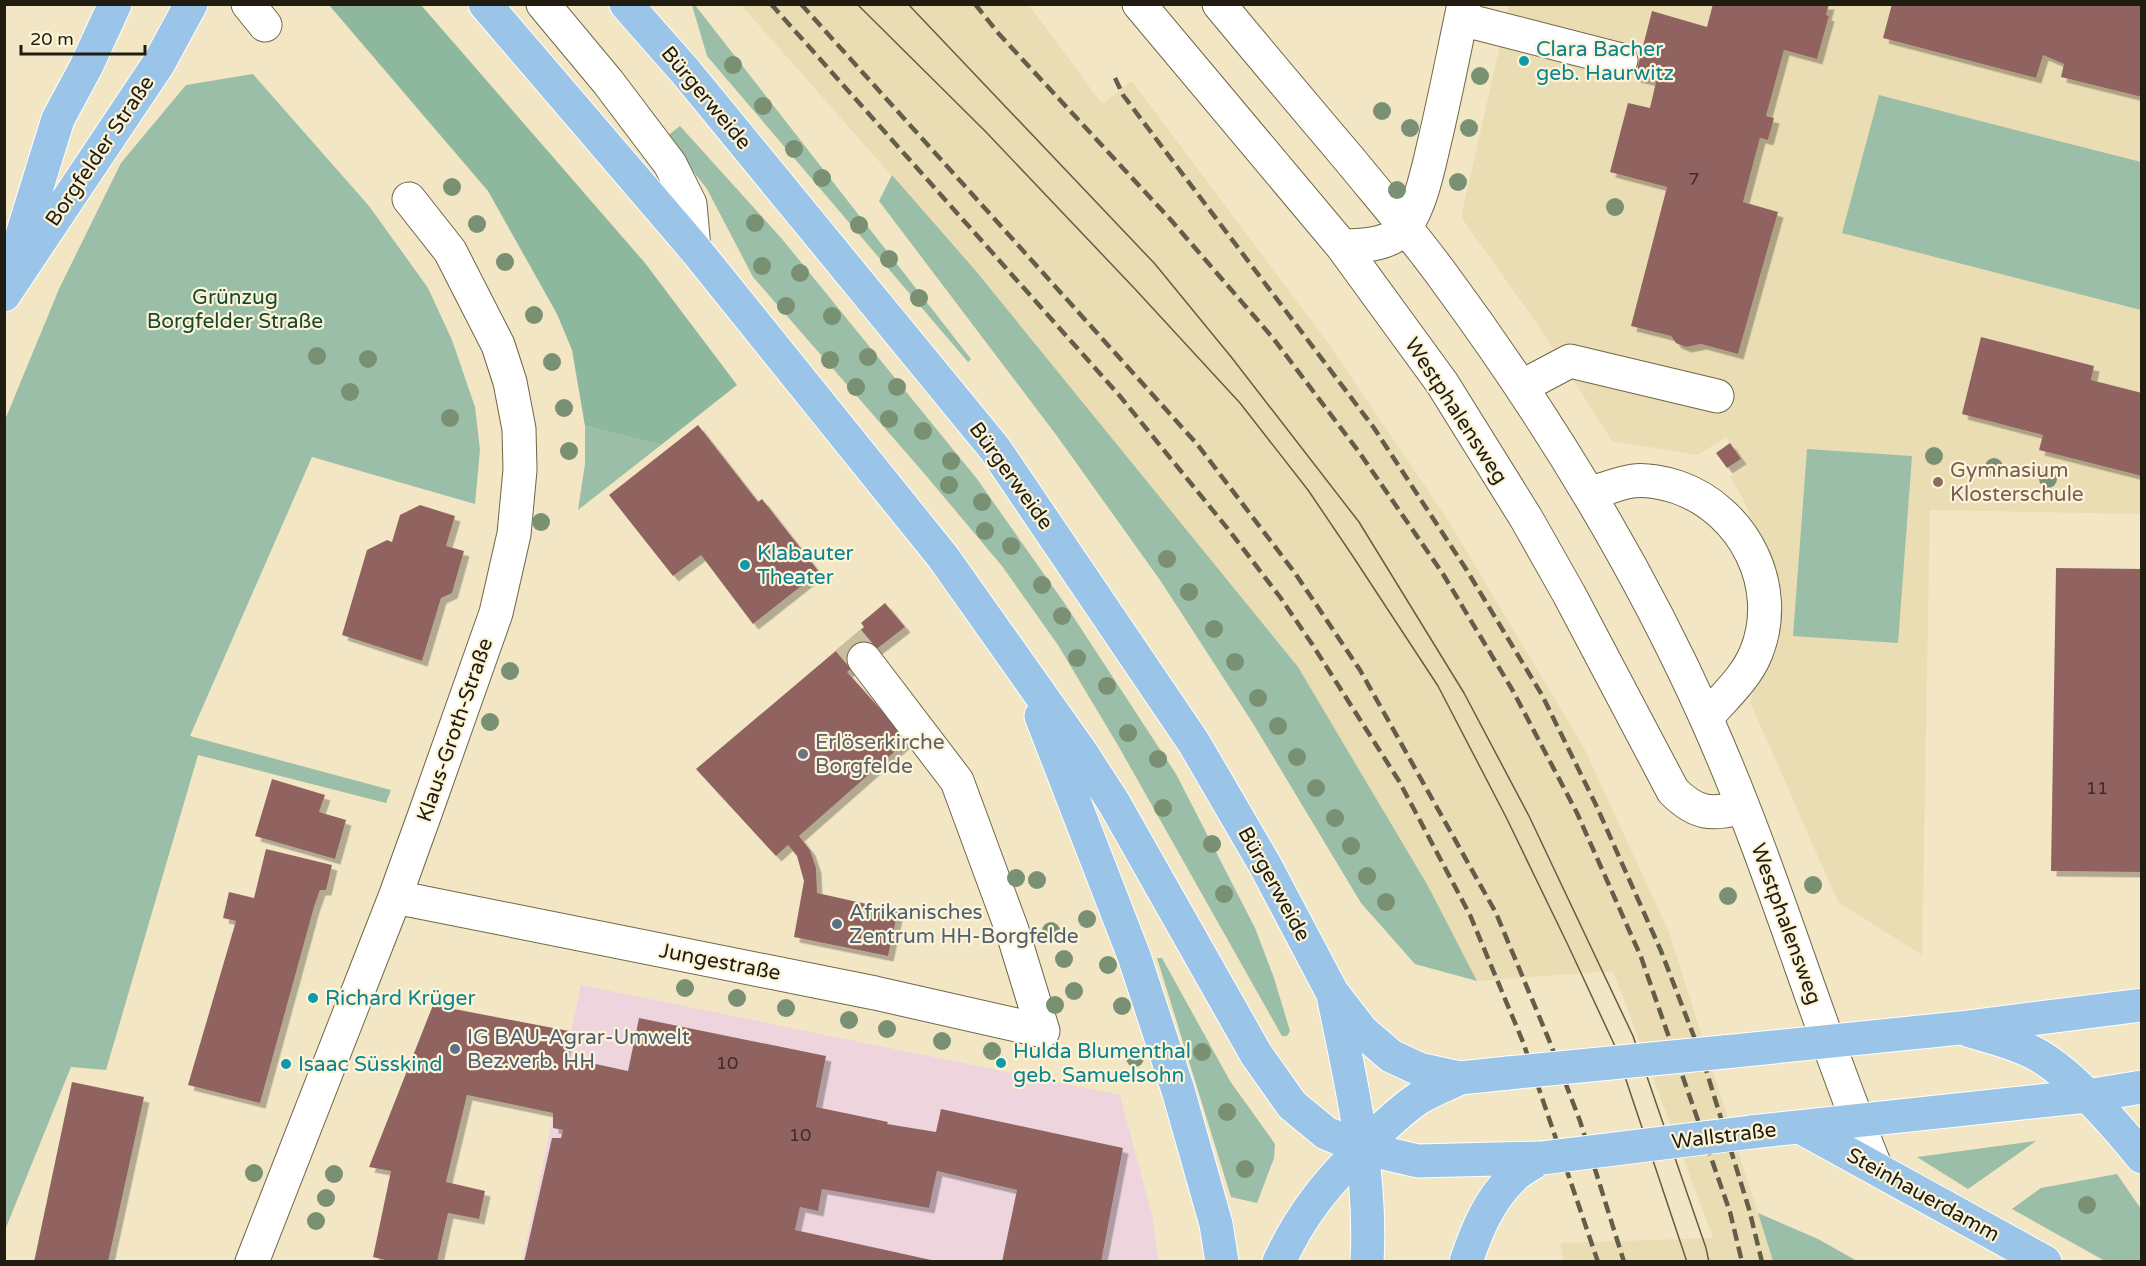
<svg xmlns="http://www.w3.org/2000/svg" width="2146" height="1266" viewBox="0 0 2146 1266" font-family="'Varela Round',sans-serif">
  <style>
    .commercial { fill: #eed5dd }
    .built { fill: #ebddb3 }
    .green { fill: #9abea7 }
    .forest { fill: #8eb89e }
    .building { fill: #916461; filter: url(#shadow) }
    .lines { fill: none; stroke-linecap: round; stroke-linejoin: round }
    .minor-tunnel { stroke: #c8bea0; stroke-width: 33; stroke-dasharray: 33 16; stroke-linecap: butt }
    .minor-casing { stroke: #706647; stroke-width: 35 }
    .major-casing { stroke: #fff; stroke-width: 35 }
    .minor { stroke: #fff; stroke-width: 33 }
    .major { stroke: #9ac4e8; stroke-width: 33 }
    .tram { stroke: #645d49; stroke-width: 1.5 }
    .rail { stroke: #645d49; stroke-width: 4.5; stroke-dasharray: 12 6; stroke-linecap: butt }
    .major-bridge-casing { stroke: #fff; stroke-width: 35; stroke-linecap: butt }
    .major-bridge { stroke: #9ac4e8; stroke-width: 33 }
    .tree { fill: #799072 }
    .culture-dot { fill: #0f9aa8; stroke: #fdf4d8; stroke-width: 2 }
    .education-dot { fill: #8d6e63; stroke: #fdf4d8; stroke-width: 2 }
    .worship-dot { fill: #6b7280; stroke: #fdf4d8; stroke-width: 2 }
    .service-dot { fill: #5c6f8a; stroke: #fdf4d8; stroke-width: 2 }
    .labels { text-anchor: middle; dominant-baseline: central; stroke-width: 4.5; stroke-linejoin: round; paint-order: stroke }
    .number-label { font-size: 18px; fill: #3c2e24 }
    .culture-label { font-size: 21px; fill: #0d838f; stroke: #fdf4d8; text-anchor: start }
    .street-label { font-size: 21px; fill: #201c0f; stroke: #fdf4d8 }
    .park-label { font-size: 21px; fill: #16492e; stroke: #fdf4d8 }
    .education-label { font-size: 21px; fill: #785e54; stroke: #fdf4d8; text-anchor: start }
    .worship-label { font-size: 21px; fill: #5b616d; stroke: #fdf4d8; text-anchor: start }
    .service-label { font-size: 21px; fill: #4e5e75; stroke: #fdf4d8; text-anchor: start }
  </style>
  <defs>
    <filter id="shadow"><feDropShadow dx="5.5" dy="5.5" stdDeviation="0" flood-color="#0004"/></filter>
  </defs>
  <rect width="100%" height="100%" fill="#f2e6c4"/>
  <!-- commercial -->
  <path class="commercial" d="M581,985L1120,1095L1153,1219L1158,1261L522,1262Z"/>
  <!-- built -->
  <path class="built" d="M741,5H1029L1102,104L1132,81L1330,346L1448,520L1584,748L1669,932L1773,1261H1564L1560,1243L1713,1238L1613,971L1477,981L1428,886L975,270Z
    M1509,5H2141V514L1930,510L1922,955L1838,902L1750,702L1768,652L1770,562L1743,499L1730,477L1746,466L1726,437L1698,455L1612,441L1538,325L1461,217Z"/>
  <!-- green -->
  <path class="green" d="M692,5H695L971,359L968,362L707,56Z
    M253,74L369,206L428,288L452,340L475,407L480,450L475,504L312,457L190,736L391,790L386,803L198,755L106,1070L71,1067L5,1230V420L59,289L121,163L186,85Z
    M1879,95L2141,162V310L1842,233Z
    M680,126L782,239L977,479L1065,604L1176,774L1255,928L1274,978L1290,1031L1287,1036H1282L1119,747L1058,645L1002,566L923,472L753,277L707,189L666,137Z
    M892,175L975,270L1298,667L1428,886L1477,981L1415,964L1361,903L1254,725L1160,580L1057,436L879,201Z
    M585,426L661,445L578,510L585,464Z
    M1807,449L1912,456L1898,643L1793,636Z
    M1157,958H1162L1230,1081L1275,1144L1274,1158L1257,1203L1231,1197Z
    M2036,1141L1968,1189L1917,1157Z
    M2117,1174L2141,1209V1261H2105L2012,1209L2041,1188Z
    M1758,1213L1818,1239L1857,1261H1773Z"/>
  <!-- forest -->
  <path class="forest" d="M329,5H421L645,263L737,385L661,445L585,426L572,350L557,314L488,191Z"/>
  <!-- building -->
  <path class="building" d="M1713,4H1829L1826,15L1829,16L1817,59L1784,50L1766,116L1774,118L1768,140L1760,138L1743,202L1778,212L1738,354L1701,344L1686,347L1676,343L1671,336L1631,326L1667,187L1610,172L1628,103L1650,108L1656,82L1635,77L1652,11L1707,27Z
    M1892,4H2142V97L2061,77L2064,64L2043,55L2036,78L1883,38Z
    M1981,337L2094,366L2091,380L2142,393V476L2039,450L2043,435L1962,414Z
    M698,425L758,502L762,499L819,572L753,624L701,555L673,576L609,495Z
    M1730,443L1741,459L1727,468L1716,453Z
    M420,505L455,516L446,546L464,551L452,593L441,598L422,661L342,635L367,550L387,540L392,542L400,515Z
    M2056,568L2142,569V872L2051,871Z
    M885,603L905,627L847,672L908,740L799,836L810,850L816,868L817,893L898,911L888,956L794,937L804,881L797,856L788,845L776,856L696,769L864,627L861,623Z
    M272,779L325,795L319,812L346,820L335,859L255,836Z
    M266,849L332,865L326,890H320L314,907L260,1103L188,1085L236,921L223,918L229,892L254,898Z
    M433,1005L569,1031L563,1059L576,1068L577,1060L628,1071L639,1018L826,1056L816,1107L888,1122L887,1124L936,1132L941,1109L1123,1148L1101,1262H1002L1017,1190L937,1171L929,1208L822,1189L818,1211L800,1207L795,1230L940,1262H524L552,1138H561L563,1130L553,1128V1113L467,1095L446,1182L485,1191L479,1219L448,1213L437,1262H394L373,1257L391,1171L369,1167Z
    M72,1082L144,1097L108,1262H34Z"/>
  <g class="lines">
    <!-- minor-tunnel -->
    <path class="minor-tunnel" d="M848,640L864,659"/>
    <!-- minor casing -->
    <g class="minor-casing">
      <path id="minor" d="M248,4L265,25
        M543,4L608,82L670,164L690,204L694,248
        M1139,4L1342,246L1442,383L1526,518L1569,594L1673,791C1697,815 1711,815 1743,807
        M1219,4C1262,56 1306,108 1350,160C1381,198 1414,236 1443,276C1545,414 1636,562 1706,718C1772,865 1815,1020 1876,1168
        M1461,19L1621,60
        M1342,246C1363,246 1392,245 1406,226C1421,205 1428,169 1434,144C1445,98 1454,51 1464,4
        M1521,387L1570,361L1717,396
        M1589,494C1603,490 1618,483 1633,481C1646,479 1665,483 1677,487C1744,510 1783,587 1756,653C1746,678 1723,698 1706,718
        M864,659L957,781L1012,930L1043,1031
        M395,897L875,993L1043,1031
        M252,1262L395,897L426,811L496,613L514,534L520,470L519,429L510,382L498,345L450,251L409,199"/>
    </g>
    <!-- major casing -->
    <g class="major-casing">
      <path id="major" d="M485,4L694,248L943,557L1081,752L1114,803L1256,1054L1292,1105L1326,1133L1362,1148L1418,1161L1541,1158
        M626,4L685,71L995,449L1194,743L1265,865L1332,992L1362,1031L1391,1056L1419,1069L1460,1078L1508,1073
        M13,264L58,119L86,67L115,4
        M4,295L159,63L191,4
        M1041,716L1134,956L1178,1090L1216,1224L1222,1262
        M1334,1000C1352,1086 1372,1173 1367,1262
        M1970,1031C1991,1037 2012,1042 2032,1052C2069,1070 2115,1124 2142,1157
        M1724,1052L1960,1028L2142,1005
        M1802,1128L2045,1262
        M1751,1132L2087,1096L2142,1087
        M1279,1262C1302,1212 1328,1182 1366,1144C1383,1128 1399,1111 1419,1098C1432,1090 1446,1085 1460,1078
        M1466,1262C1477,1229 1489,1200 1514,1176C1521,1169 1532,1164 1541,1158"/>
    </g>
    <!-- minor -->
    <use href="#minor" class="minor"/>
    <!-- major -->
    <use href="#major" class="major"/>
    <!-- tram -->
    <path class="tram" d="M857,4L986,132L1135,289L1240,403L1308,490L1352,555L1438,686L1506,817L1567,943L1614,1044L1687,1262
      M908,4L1155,264L1232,358L1359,522L1464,693L1529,816L1633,1036L1706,1248L1709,1262"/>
    <!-- rail -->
    <path class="rail" d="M771,4L1119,395L1228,529L1280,597L1312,644L1399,781L1470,915L1523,1042L1598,1262
      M801,4L1197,444L1295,573L1360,670L1496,913L1549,1040L1580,1121L1624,1262
      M975,4L999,34L1170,219L1273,338L1359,452L1443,574L1513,691L1577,813L1641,957L1730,1212L1742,1262
      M1115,78L1123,95L1374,428L1466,569L1542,695L1596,805L1661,951L1703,1060L1749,1209L1762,1262"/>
    <!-- major-bridge casing -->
    <g class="major-bridge-casing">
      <path id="major-bridge" d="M1508,1073L1724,1052
        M1541,1158L1751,1132"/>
    </g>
    <!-- major-bridge -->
    <use href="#major-bridge" class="major-bridge"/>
  </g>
  <!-- trees -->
  <g class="tree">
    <circle cx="733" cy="65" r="9"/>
    <circle cx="1480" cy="76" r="9"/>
    <circle cx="763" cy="106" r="9"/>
    <circle cx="1382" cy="111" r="9"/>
    <circle cx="1410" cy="128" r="9"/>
    <circle cx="1469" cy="128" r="9"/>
    <circle cx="794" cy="149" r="9"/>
    <circle cx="822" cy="178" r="9"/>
    <circle cx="1458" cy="182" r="9"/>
    <circle cx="452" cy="187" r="9"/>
    <circle cx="1397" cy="190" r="9"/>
    <circle cx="1615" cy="207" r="9"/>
    <circle cx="755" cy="223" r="9"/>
    <circle cx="477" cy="224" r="9"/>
    <circle cx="859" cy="225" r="9"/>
    <circle cx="889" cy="259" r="9"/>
    <circle cx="505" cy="262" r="9"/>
    <circle cx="762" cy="266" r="9"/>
    <circle cx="800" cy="273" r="9"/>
    <circle cx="919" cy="298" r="9"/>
    <circle cx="786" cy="306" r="9"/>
    <circle cx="534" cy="315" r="9"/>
    <circle cx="832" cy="316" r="9"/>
    <circle cx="317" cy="356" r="9"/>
    <circle cx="868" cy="357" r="9"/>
    <circle cx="368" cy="359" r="9"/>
    <circle cx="830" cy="360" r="9"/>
    <circle cx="552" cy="362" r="9"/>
    <circle cx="856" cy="387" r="9"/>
    <circle cx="897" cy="387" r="9"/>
    <circle cx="350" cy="392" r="9"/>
    <circle cx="564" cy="408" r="9"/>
    <circle cx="450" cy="418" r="9"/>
    <circle cx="889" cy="419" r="9"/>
    <circle cx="923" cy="431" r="9"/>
    <circle cx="569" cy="451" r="9"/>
    <circle cx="1934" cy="456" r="9"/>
    <circle cx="951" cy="461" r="9"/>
    <circle cx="1994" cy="467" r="9"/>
    <circle cx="2048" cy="479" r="9"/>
    <circle cx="949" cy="485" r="9"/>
    <circle cx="982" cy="502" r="9"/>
    <circle cx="541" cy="522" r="9"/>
    <circle cx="985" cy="531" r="9"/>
    <circle cx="1011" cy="546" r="9"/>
    <circle cx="1167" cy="559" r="9"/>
    <circle cx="1042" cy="585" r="9"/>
    <circle cx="1189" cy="592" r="9"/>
    <circle cx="1062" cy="616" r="9"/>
    <circle cx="1214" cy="629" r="9"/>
    <circle cx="1077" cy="658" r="9"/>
    <circle cx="1235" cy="662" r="9"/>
    <circle cx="510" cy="671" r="9"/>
    <circle cx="1107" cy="686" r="9"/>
    <circle cx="1258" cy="698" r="9"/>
    <circle cx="490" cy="722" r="9"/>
    <circle cx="1278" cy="726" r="9"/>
    <circle cx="1128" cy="733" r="9"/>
    <circle cx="1297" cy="757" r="9"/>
    <circle cx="1158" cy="759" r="9"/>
    <circle cx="1316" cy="788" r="9"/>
    <circle cx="1163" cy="808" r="9"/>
    <circle cx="1335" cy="818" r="9"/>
    <circle cx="1212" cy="844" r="9"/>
    <circle cx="1351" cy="846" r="9"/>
    <circle cx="1367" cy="876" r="9"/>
    <circle cx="1016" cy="878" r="9"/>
    <circle cx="1037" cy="880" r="9"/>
    <circle cx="1813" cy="885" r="9"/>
    <circle cx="1224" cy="894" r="9"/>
    <circle cx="1728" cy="896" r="9"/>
    <circle cx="1386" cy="902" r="9"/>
    <circle cx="1087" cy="919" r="9"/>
    <circle cx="1051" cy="931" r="9"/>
    <circle cx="1064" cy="959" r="9"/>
    <circle cx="1108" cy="965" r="9"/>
    <circle cx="685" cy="988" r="9"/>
    <circle cx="1074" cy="991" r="9"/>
    <circle cx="737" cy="998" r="9"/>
    <circle cx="1055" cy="1005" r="9"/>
    <circle cx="1122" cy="1006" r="9"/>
    <circle cx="786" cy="1008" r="9"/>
    <circle cx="849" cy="1020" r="9"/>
    <circle cx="887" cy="1029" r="9"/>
    <circle cx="942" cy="1041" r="9"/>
    <circle cx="992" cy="1051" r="9"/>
    <circle cx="1202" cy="1052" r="9"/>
    <circle cx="1135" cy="1058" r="9"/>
    <circle cx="1227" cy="1112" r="9"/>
    <circle cx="1245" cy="1169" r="9"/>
    <circle cx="254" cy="1173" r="9"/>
    <circle cx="334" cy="1174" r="9"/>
    <circle cx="326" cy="1198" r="9"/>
    <circle cx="2087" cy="1205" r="9"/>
    <circle cx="316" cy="1221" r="9"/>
  </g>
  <!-- markers -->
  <g class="culture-dot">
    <circle cx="1524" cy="61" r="6"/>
    <circle cx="745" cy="565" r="6"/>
    <circle cx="313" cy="998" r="6"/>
    <circle cx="1001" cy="1063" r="6"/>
    <circle cx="286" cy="1064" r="6"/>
  </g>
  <circle class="education-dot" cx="1938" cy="482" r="6"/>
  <circle class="worship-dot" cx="803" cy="754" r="6"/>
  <g class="service-dot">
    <circle cx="837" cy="924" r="6"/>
    <circle cx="455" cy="1049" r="6"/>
  </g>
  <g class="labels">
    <!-- number labels -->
    <g class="number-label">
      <text x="1694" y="179">7</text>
      <text x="2097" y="788">11</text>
      <text x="727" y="1063">10</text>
      <text x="800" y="1135">10</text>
    </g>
    <!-- culture labels -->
    <g class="culture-label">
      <text x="1536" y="49">Clara Bacher<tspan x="1536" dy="24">geb. Haurwitz</tspan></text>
      <text x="757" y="553">Klabauter<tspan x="757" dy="24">Theater</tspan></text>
      <text x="325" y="998">Richard Krüger</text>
      <text x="1013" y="1051">Hulda Blumenthal<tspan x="1013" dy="24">geb. Samuelsohn</tspan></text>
      <text x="298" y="1064">Isaac Süsskind</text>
    </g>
    <!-- street labels -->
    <g class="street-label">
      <text transform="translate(706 98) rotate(50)">Bürgerweide</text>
      <text transform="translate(100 151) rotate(-56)">Borgfelder Straße</text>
      <text transform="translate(1456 411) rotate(57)">Westphalensweg</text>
      <text transform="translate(1011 476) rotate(54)">Bürgerweide</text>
      <text transform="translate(455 730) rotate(-71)">Klaus-Groth-Straße</text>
      <text transform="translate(1274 884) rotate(61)">Bürgerweide</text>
      <text transform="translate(1786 924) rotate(70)">Westphalensweg</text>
      <text transform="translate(720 962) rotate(11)">Jungestraße</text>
      <text transform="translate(1724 1136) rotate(-7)">Wallstraße</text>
      <text transform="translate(1923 1195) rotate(29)">Steinhauerdamm</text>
    </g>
    <!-- park labels -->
    <g class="park-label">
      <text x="235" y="297">Grünzug<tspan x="235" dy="24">Borgfelder Straße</tspan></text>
    </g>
    <!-- education labels -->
    <g class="education-label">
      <text x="1950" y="470">Gymnasium<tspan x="1950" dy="24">Klosterschule</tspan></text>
    </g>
    <!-- worship labels -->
    <g class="worship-label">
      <text x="815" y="742">Erlöserkirche<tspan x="815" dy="24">Borgfelde</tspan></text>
    </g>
    <!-- service labels -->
    <g class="service-label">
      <text x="849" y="912">Afrikanisches<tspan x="849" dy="24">Zentrum HH-Borgfelde</tspan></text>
      <text x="467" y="1037">IG BAU-Agrar-Umwelt<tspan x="467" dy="24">Bez.verb. HH</tspan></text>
    </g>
  </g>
  <!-- border -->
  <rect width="2146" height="1266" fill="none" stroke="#201c0f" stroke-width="12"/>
  <!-- scale -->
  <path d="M21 45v9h124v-9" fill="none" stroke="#201c0f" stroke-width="3"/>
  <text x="30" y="45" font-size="18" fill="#201c0f" stroke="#fdf4d8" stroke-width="4.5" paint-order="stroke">20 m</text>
</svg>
